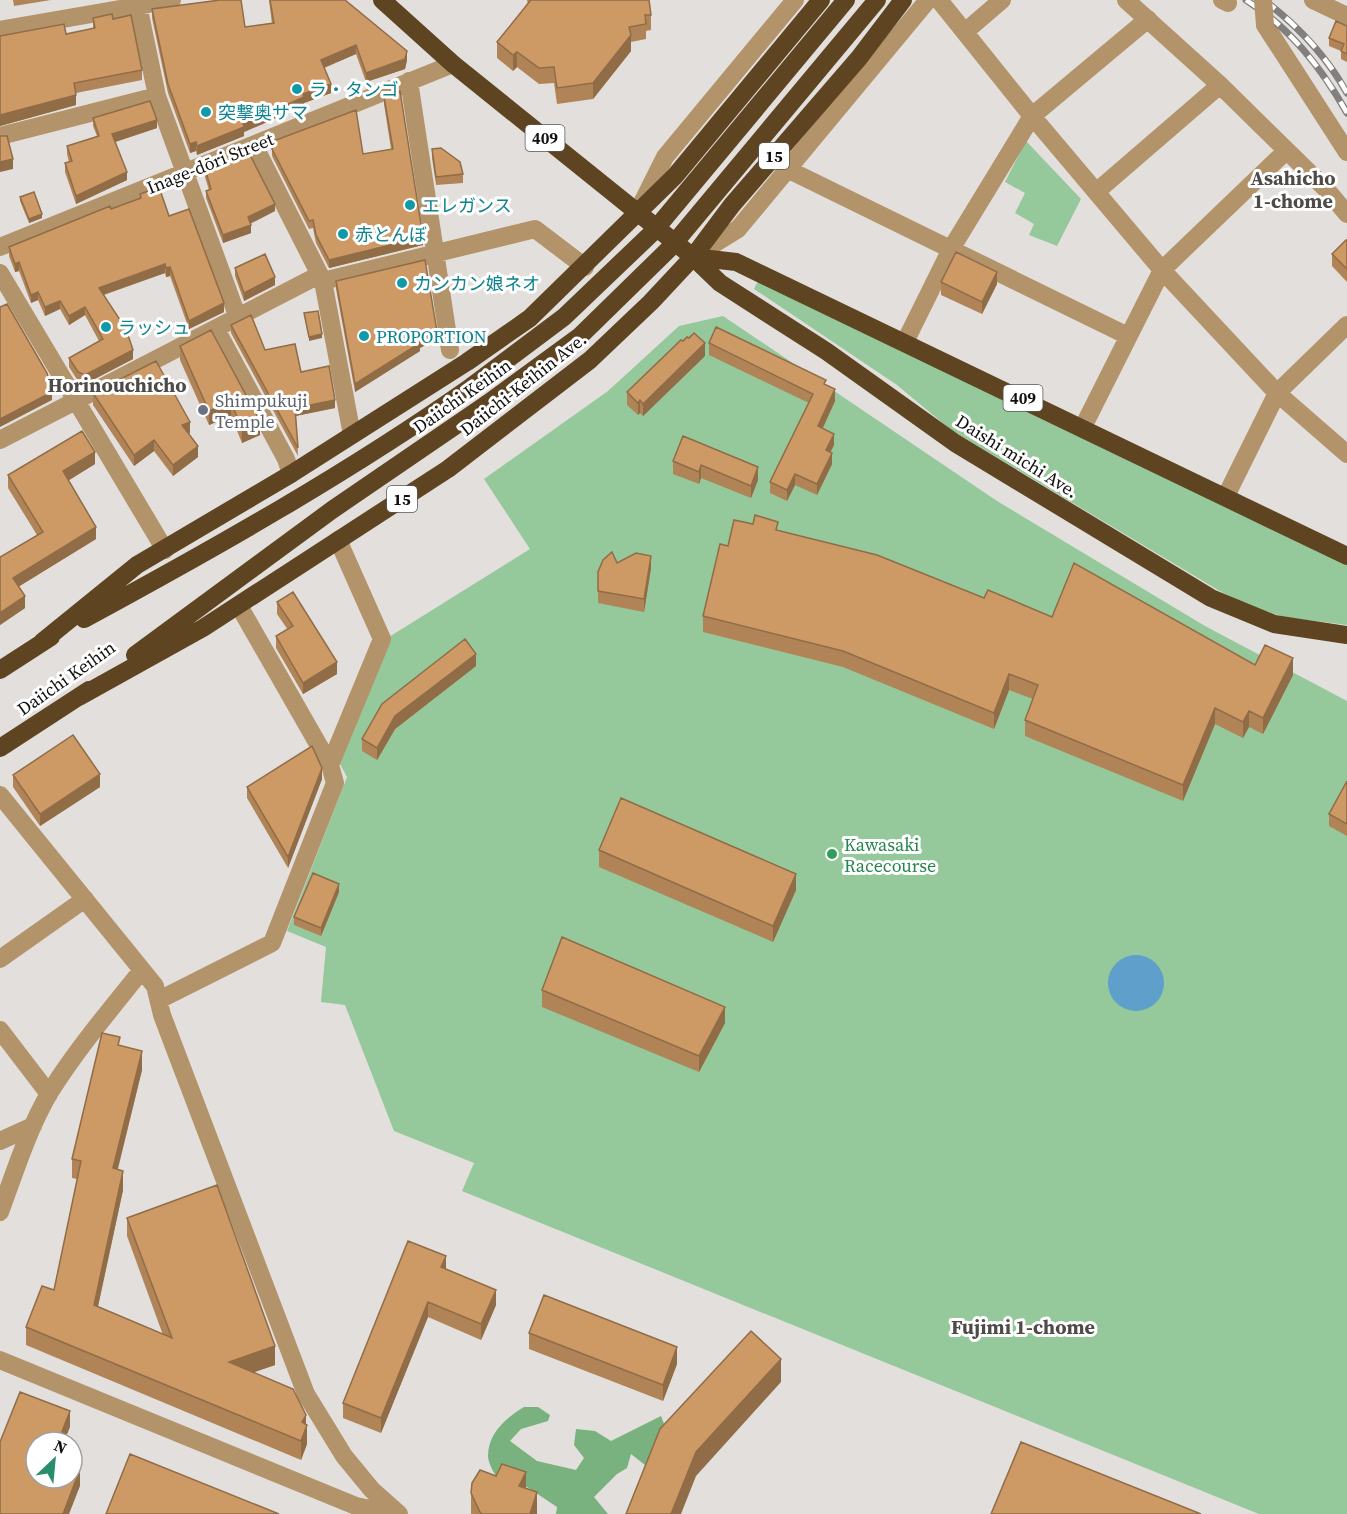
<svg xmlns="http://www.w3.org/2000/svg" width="1347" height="1514" viewBox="0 0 1347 1514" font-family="'Source Serif 4','Noto Sans JP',serif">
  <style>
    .green { fill: #95c89a }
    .forest { fill: #79b17f }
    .water { fill: #5e9fcb }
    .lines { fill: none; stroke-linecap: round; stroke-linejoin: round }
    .minor { stroke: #b39369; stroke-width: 18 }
    .highway { stroke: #5e4421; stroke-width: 18 }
    .rail-casing { stroke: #827f7e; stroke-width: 7 }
    .rail { stroke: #fff; stroke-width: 4.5; stroke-dasharray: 14; stroke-linecap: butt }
    .minor-bridge { stroke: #b39369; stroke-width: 18 }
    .highway-bridge { stroke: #5e4421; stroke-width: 18 }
    .wall { fill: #b08457 }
    .shaded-wall { fill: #906c47 }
    .building { fill: #cd9a65; stroke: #906c47; stroke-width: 1.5 }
    .culture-dot { fill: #0f9aa8; stroke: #fff; stroke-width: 2 }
    .worship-dot { fill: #6b7280; stroke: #fff; stroke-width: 2 }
    .leisure-dot { fill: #2e9e5b; stroke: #fff; stroke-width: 2 }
    .labels { text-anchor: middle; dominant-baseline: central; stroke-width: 6; stroke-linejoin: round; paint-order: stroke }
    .shield { fill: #fff; stroke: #585857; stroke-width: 1.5 }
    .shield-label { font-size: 16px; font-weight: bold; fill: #11100f }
    .culture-label { font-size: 18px; fill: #0d838f; stroke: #fff; text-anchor: start }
    .street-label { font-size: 18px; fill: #11100f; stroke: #fff }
    .worship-label { font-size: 18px; fill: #5b616d; stroke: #fff; text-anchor: start }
    .leisure-label { font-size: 18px; fill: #27864d; stroke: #fff; text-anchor: start }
    .neighbourhood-label { font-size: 20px; font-weight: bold; fill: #4d4a48; stroke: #fff }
  </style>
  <rect width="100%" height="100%" fill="#e3dfdd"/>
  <!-- green -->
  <path class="green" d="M1026,141L1081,199L1057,246L1029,235L1034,224L1015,213L1025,193L1005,182Z
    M759,279L1347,565V625L1284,617L1248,606L1218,590L951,430L897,385L754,289Z
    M723,316L997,501L1205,626L1347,701V1514H1259L462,1191L474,1163L394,1131L345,1005L321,1002L326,947L287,931L347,777L338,760L389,637L530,549L484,479L608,391L679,326Z"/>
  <!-- forest -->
  <path class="forest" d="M524,1407H538L550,1415L548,1421L521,1429L510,1441L537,1461L576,1470L584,1458L574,1445L576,1429L595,1431L611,1441L661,1416L668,1434L654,1459L645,1465L631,1454L627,1468L617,1474L594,1497L608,1514H556L557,1507L524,1485L500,1483C496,1476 488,1464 488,1456C488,1433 506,1418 524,1407Z"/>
  <!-- water -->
  <path class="water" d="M1108 983a28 28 0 1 1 56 0a28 28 0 1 1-56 0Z"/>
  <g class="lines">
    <!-- minor -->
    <path class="minor" d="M939,0L1032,116L1162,270L1277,393L1347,454
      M1126,0L1220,85L1326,189L1347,214
      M1222,0L1228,3
      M1313,0L1347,16
      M138,5L157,96L238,318
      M1265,25L1347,152
      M0,30L172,0
      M966,31L1002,0
      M409,81L450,350
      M0,136L157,96
      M254,145L323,281L352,435
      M789,170L1128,336
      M1096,192L1220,85
      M639,209L665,157L795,0
      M0,247L453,64
      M693,257L738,229L928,0
      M0,273L165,550
      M323,281L535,229L585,267
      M216,329L286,459L291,474
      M905,342L951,249L1032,116L1148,19
      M1083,427L1162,270L1286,151
      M0,440L319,275
      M1226,496L1277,393L1347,325
      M330,765L382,639L338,540
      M0,795L155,986L162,1015L306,1394L344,1456L372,1490L399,1514
      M0,959L85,899
      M159,1000L272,943L335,783L330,765L239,606
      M0,1030L49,1094
      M0,1141L33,1126
      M0,1212C15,1172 28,1129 50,1092C77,1049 110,1010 142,970
      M0,1360L356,1506L371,1509L391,1508"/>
    <!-- highway -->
    <path class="highway" d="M382,0L453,64L693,257L720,283L826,351L955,443L1211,598L1274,624L1347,635
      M693,257L736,262L1347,556
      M84,619C215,548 350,472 472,386
      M42,642L137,565L291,474L467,362L530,318L675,176L821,0
      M135,655L332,510L487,404
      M0,670L51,637
      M79,697L203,628L448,469L590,360L651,302L693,257L732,205L859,58L903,0
      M0,748L89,690"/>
    <!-- rail casing -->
    <g class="rail-casing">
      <path id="rail" d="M1246,0C1290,28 1321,67 1347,113
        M1264,0C1298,26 1326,55 1347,93"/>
    </g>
    <!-- rail -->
    <use href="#rail" class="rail"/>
    <!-- minor-bridge -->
    <path class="minor-bridge" d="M1263,0L1265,25"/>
    <!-- highway-bridge -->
    <path class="highway-bridge" d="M472,386L564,317L653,232L846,0
      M487,404L580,336L671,247L877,0"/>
  </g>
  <!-- wall -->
  <path class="wall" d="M13,0H51L14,6Z
    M269,0H345L407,60L405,69L366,82L356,54L324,68L331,93L304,103V106L244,132V136L197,155L196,151L190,153L168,93L152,18V9L245,27L272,24Z
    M527,0H649L651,15V30L646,31V39L631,42V51L593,99L557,104L554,83L539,84L517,67L513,71L497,58V42L528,4Z
    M93,18L113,19L142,70V80L76,93V105L0,126V36L66,34L93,29Z
    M1347,26V62L1341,59V51L1329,46V38Z
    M384,97L423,245L329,268L316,243L313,228L309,229L272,156V149L363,154L391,149L384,104Z
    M93,118L157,128L115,142L127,180L76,204L65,172V163L69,162L67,154V146L97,136L93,126Z
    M432,149L463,174V183L436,185L432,158Z
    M205,169L275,211L250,223L251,233L223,243L206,198V191L209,190L205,177Z
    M140,194L169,216L224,312L189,329L170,276L166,277L165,273L104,295L133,359L85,384L78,381L69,367V358L99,341L85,315L69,325L60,309L45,316L38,300L31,303L19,271L15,272L9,256V247L140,199Z
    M20,197L42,218L29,223L20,201Z
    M1347,240V282L1332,266V254Z
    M235,268L275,285L244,301L235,276Z
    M336,281L437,339L420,348V351L355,392L336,289Z
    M941,282L997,284L982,314L941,295Z
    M231,325L265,350L301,372L335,408L296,416L298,456L231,333Z
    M709,343L826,385L835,401L823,428L834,445L830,452L832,464L817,495L795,485L787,501L770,493V482L809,403L709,355Z
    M180,346L260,435L242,443L231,416L209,425L180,360Z
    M705,356L643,416L640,413L638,415L627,405V392Z
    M93,393L190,433H189L198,457L173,476L154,451L134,466L93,405Z
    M683,436L758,480L751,498L701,478L699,484L673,474V461Z
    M95,464L68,480L96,539L18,587L25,608L0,625L37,535L8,488V475Z
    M778,530L984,598L1052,617L1293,675L1263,734L1249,727L1243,738L1215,724L1183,801L1025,736V720L1033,699L1009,690L994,729L843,667L703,632V616L728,546Z
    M617,563L651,568L644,612L598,603V572Z
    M277,602L337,674L303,694L276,648V636L288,630L277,614Z
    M476,666L395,729L377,760L362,751V739Z
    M13,775L100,787L40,826L13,787Z
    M322,779L288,868L247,798V787Z
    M1347,781V836L1329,826V814Z
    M599,850L796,890L773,942L599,867Z
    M339,892L321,936L294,925V917Z
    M542,990L725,1023L699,1072L542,1007Z
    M120,1046L142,1070L118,1169L123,1190L98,1307L163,1335L127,1236V1218L275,1365L254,1372L306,1424L307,1444L301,1460L26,1345V1327L54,1290L77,1179L72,1178V1159Z
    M446,1269L496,1305L481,1340L428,1317L381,1433L343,1418V1403Z
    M529,1333L677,1364L663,1401L529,1349Z
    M526,1488L537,1514H471V1493Z"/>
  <!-- shaded-wall -->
  <path class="shaded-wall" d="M631,35V51L593,99V83Z
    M356,45V54L321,69V60Z
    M407,51V60L405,69L366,82V73Z
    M517,52V67L513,71V55Z
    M331,84V93L304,103V106L244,132V136L197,155V146L303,94Z
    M76,95V105L0,126V115Z
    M157,120V128L112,143V134Z
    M196,142V151L190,153V144Z
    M13,159V169L0,172V162Z
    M127,172V180L76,204V196Z
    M275,204V211L248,225V217Z
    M42,214V218L29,223V219Z
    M251,225V233L223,243V235Z
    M423,237V245L329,268V260Z
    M19,262V271L15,272V264Z
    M165,264V273L99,296V288Z
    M170,267V276L166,277V268Z
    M997,272V284L982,314V302Z
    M275,277V285L244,301V293Z
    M38,292V300L31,303V295Z
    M60,301V309L45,316V307Z
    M224,303V312L189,329V321Z
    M85,307V315L69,325V316Z
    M437,331V339L420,348V351L355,392V384L419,340Z
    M322,334V338L309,341V337Z
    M705,343V356L643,416V404Z
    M133,350V359L85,384V375Z
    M835,389V401L818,438V426Z
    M52,392V400L0,427V419Z
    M335,400V408L295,416V408Z
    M640,400V413L638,415V403Z
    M231,402V416L209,425V411Z
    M260,421V435L242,443V429Z
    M190,422V433L182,436V425Z
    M834,434V445L826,461V450Z
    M154,440V451L134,466V455Z
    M198,446V457L173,476V465Z
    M95,452V464L63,484V471Z
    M832,453V464L817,495V484Z
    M701,465V478L699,484V472Z
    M758,467V480L751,498V486Z
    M795,474V485L787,501V490Z
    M96,527V539L13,590V578Z
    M651,556V568L644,612V599Z
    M25,596V608L0,625V613Z
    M476,654V666L395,729L377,760V748L395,716Z
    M1293,658V675L1263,734V718Z
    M337,662V674L303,694V683Z
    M1009,674V690L994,729V713Z
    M1215,708V724L1183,801V785Z
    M1249,711V727L1243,738V722Z
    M322,768V779L288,868V857Z
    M100,774V787L40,826V814Z
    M796,874V890L773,942V926Z
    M339,884V892L321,936V928Z
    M725,1007V1023L699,1072V1056Z
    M142,1051V1070L113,1187V1168Z
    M123,1171V1190L94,1324V1305Z
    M446,1256V1272L441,1267Z
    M496,1290V1305L481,1340V1324Z
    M428,1302V1317L381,1433V1418Z
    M275,1346V1365L229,1381V1362Z
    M677,1347V1364L663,1401V1385Z
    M781,1359V1382L696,1476L681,1514H671L696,1452Z
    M70,1411V1427L64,1442H58Z
    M306,1415V1429L307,1425V1444L301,1460V1441L302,1422Z
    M80,1469V1486L69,1514H63Z
    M526,1472V1496L519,1486Z
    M537,1492V1514H530Z"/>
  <!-- building -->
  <path class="building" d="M220,0H241L245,27L274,23L270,0H345L407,51L405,59L366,73L356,45L321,60L331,84L303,94L304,97L243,124L244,127L197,146L196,142L190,144L168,84L152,9Z
    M530,0H649L651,15H645L646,24L629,27L631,35L593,83L557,88L554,67L539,68L517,52L513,55L497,42L530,1Z
    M112,14L113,19L131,15L142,70L74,83L76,95L0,115V36L64,24L66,34L95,28L93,18Z
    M1336,21L1347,26V54L1341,51L1344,44L1329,38Z
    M400,91L423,237L329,260L316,235L313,220L309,221L272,149L276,140L356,110L363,154L393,149L384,97Z
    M150,101L157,120L112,134L127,172L76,196L65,163L72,161L67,146L99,136L93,118Z
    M0,136H7L13,159L0,162Z
    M441,148L460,162L463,174L436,177L432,149Z
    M248,151L275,204L248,217L251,225L223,235L206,191L211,189L205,169Z
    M159,187L169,216L189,209L224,303L189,321L170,267L166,268L165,264L99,288L126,329L133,350L85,375L78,372L69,358L103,339L85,307L69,316L60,301L45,307L38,292L31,295L19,262L15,264L9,247L110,206L111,209L141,198L140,194Z
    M34,192L42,214L29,219L20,197Z
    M1346,240H1347V269L1332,254Z
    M956,252L997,272L982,302L941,282Z
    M265,254L275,277L244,293L235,268Z
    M425,260L437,331L419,340L420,343L355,384L336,281Z
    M7,304L47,373L52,392L0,419V307Z
    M318,311L322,334L309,337L304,313Z
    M251,315L265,350L295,344L301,372L329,366L335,400L295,408L298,448L231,325Z
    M716,327L826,380L824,384L835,389L818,426L834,434L826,450L832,453L817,484L795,474L787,490L770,482L813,394L709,343Z
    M211,330L260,421L242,429L231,402L209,411L180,346Z
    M694,333L705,343L643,404L640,400L638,403L627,392L681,340L683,341L687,337L689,338Z
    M156,361L190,422L182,425L198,446L173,465L154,440L134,455L93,393Z
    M82,431L95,452L63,471L96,527L13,578L25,596L0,613V557L43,532L8,475Z
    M683,436L758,467L751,486L701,465L699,472L673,461Z
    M755,515L778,522L776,530L877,555L984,598L988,590L1052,617L1074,563L1255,665L1265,645L1293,658L1263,718L1249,711L1243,722L1215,708L1183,785L1025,720L1038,685L1009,674L994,713L843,651L703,616L720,544L728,546L734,520L753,524Z
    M612,552L617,563L636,553L651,556L644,599L598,591V572L603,560Z
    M293,592L337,662L303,683L276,636L293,626L277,602Z
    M465,639L476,654L395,716L377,748L362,739L382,704Z
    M73,735L100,774L40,814L13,775Z
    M312,746L322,768L288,857L247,787Z
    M1347,781V824L1329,814Z
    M621,798L796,874L773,926L599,850Z
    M313,873L339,884L321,928L294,917Z
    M562,937L725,1007L699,1056L542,990Z
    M102,1033L120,1037L118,1045L142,1051L113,1168L123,1171L94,1305L172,1338L127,1218L217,1185L275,1346L229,1362L293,1389L306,1415L302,1422L307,1425L301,1441L26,1327L42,1286L54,1290L81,1161L72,1159Z
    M408,1241L446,1256L441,1267L496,1290L481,1324L428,1302L381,1418L343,1403Z
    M544,1295L677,1347L663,1385L529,1333Z
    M751,1331L781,1359L696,1452L671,1514H626L660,1429Z
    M20,1392L70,1411L58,1442H36V1478H72V1466L80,1469L63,1514H0V1442Z
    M1021,1442L1201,1514H991Z
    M130,1454L279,1514H106Z
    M502,1464L526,1472L519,1486L537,1492L530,1514H482L480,1512L471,1493L472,1483L480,1470L496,1476Z"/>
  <!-- markers -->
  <g class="culture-dot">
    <circle cx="297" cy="89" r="6"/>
    <circle cx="206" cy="112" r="6"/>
    <circle cx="410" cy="205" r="6"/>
    <circle cx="343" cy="234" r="6"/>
    <circle cx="402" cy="283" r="6"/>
    <circle cx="106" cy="327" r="6"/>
    <circle cx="364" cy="336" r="6"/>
  </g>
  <circle class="worship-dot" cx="203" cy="410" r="6"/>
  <circle class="leisure-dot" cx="832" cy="854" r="6"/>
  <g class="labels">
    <!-- shield labels -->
    <g class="shield">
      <rect x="525.5" y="125" width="39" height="26" rx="4.5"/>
      <rect x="759" y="143" width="30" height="26" rx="4.5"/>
      <rect x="1003.5" y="385" width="39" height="26" rx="4.5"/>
      <rect x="387" y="486" width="30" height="26" rx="4.5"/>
    </g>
    <g class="shield-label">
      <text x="545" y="138">409</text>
      <text x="774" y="156">15</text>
      <text x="1023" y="398">409</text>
      <text x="402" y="499">15</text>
    </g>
    <!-- culture labels -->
    <g class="culture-label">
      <text x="309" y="89">ラ・タンゴ</text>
      <text x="218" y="112">突撃奥サマ</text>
      <text x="422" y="205">エレガンス</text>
      <text x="355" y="234">赤とんぼ</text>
      <text x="414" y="283">カンカン娘ネオ</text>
      <text x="118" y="327">ラッシュ</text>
      <text x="376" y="336">PROPORTION</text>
    </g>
    <!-- street labels -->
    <g class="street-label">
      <text transform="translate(210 163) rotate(-22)">Inage-dōri Street</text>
      <text transform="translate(523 384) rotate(-38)">Daiichi-Keihin Ave.</text>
      <text transform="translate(462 396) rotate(-35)">Daiichi Keihin</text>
      <text transform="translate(1017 456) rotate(32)">Daishi michi Ave.</text>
      <text transform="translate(66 678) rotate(-35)">Daiichi Keihin</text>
    </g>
    <!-- worship labels -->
    <g class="worship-label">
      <text x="215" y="400">Shimpukuji<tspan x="215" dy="21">Temple</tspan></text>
    </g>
    <!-- leisure labels -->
    <g class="leisure-label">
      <text x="844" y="844">Kawasaki<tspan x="844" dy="21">Racecourse</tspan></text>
    </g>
    <!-- neighbourhood labels -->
    <g class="neighbourhood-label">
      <text x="1293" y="178">Asahicho<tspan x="1293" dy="23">1-chome</tspan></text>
      <text x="117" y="385">Horinouchicho</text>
      <text x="1023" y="1327">Fujimi 1-chome</text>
    </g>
  </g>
  <!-- north arrow -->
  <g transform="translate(54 1460) rotate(26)"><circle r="28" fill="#ffffff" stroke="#a09f9f" stroke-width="1.5"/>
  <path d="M0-4.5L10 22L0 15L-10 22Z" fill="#298f6b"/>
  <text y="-9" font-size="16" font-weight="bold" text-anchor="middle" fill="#11100f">N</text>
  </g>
</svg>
